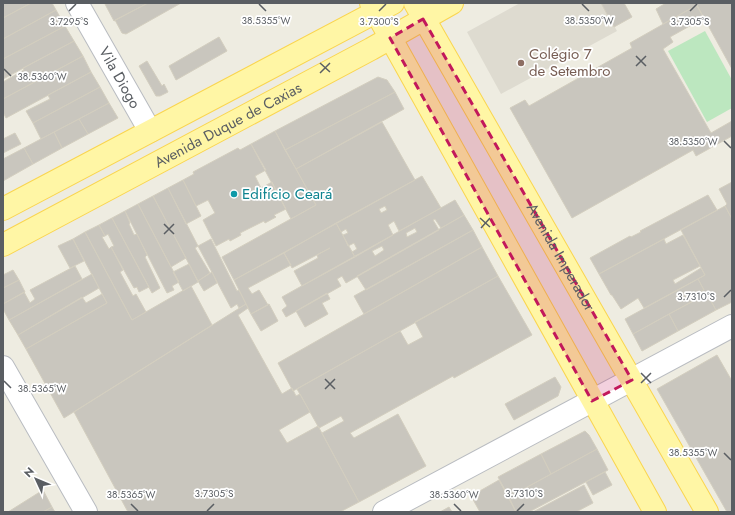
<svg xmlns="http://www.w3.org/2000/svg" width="735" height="515" viewBox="0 0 735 515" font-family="Jost,sans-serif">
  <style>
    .education { fill: #dedbd0 }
    .green { fill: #bce7bf }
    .building { fill: #c9c6be; stroke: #d3cebf; fill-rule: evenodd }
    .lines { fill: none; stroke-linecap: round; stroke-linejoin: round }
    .minor-casing { stroke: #b9bcc1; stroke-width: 24 }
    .primary-casing { stroke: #fad54f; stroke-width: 24 }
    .minor { stroke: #fff; stroke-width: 22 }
    .primary { stroke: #fff6a5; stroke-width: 22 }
    .marked { fill: #c2185b; fill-opacity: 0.2; stroke: #c2185b; stroke-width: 3; stroke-dasharray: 8 5; stroke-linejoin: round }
    .ticks { fill: none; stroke: #5a5e63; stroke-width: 1.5 }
    .education-dot { fill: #8d6e63; stroke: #fff; stroke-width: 1.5 }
    .culture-dot { fill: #0f9aa8; stroke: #fff; stroke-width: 1.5 }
    .labels { text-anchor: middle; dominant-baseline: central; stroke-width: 3.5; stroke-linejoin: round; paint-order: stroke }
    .education-label { font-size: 15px; fill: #785e54; stroke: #fff; text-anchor: start }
    .street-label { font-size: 15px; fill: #5a5e63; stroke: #fff }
    .culture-label { font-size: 15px; fill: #0d838f; stroke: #fff; text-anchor: start }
    .ticks-label { font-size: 10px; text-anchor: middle; fill: #5a5e63; stroke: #fff; stroke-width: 3.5; stroke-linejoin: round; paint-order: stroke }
  </style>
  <rect width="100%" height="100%" fill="#eeece1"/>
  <!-- education -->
  <path class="education" d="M520,3H601L617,31L501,94L467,32Z"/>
  <!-- green -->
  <path class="green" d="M705,31L732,80V108L707,122L668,51Z"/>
  <!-- building -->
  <path class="building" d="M3,3H31L3,18Z
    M31,3H52L56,10L3,39V18Z
    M107,3H148L114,21L105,4Z
    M148,3H181L126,34L122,33L115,20Z
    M601,3H624L632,17L614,27Z
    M666,3H695L697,5L663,24L656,9Z
    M695,3H732V69L704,18Z
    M697,5L704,18L670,37L673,42L663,49L711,133L732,121V136L696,156L693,150L572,218L510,108L525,100L529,106L632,48L630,43Z
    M56,10L65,26L3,59V39Z
    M65,26L74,41L3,79V59Z
    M219,37L227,51L176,80L169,66Z
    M74,41L83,56L3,99V82L24,70L23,68Z
    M83,56L91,72L6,118L3,112V99Z
    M147,61L162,86L164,84L168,92L160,96H156L139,66Z
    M91,72L100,87L33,123L26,111L50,99L48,95Z
    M378,77L387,80L395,92L285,150L275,131Z
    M100,87L109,103L41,139L33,123Z
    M395,92L404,109L296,169L285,150Z
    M109,103L118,118L88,134L79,119Z
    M79,119L88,134L62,148L54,132Z
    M382,122L415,180L234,280L222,257L316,205L296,169Z
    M275,131L316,205L291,219L251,144Z
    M54,132L62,148L33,164L24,148Z
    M15,133L21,144L3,153V139Z
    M251,144L266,170L255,176L261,188L272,182L286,209L274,215L276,217L265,223L264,221L240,233L241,235L230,241L229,239L216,246L203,220L215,213L208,200L196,206L183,180L194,174L193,172L238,148L240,150Z
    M24,148L33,164L3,181V159Z
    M422,176L441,208L399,231L394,221L388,225L393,235L355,257L352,252L357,249L354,243L348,246L343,235L348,233L346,229L341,232L336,223ZM385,206L387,210L381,213L379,209Z
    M183,180L201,216L186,224L168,188Z
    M732,182V219L725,206L727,204L719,189Z
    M168,188L198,246L195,248L210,273L198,281L153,196Z
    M708,195L717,210L599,274L590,258L630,236L631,237L641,232L640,231Z
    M153,196L186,258L171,267L138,204Z
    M455,200L464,215L441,228L435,219L433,220L439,230L346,283L342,276L337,279L341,286L286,317L282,310L287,306L282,297ZM415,228L417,232L407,237L406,233ZM382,246L384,250L375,256L372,251Z
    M138,204L179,282L172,286L174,290L167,293L125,211Z
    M725,206L732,219V302L716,310L707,294L702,296L699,292L704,290L698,279L705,275L681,230Z
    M125,211L130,223L129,224L134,235L137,234L147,255L145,257L160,288L152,293L112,218Z
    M464,215L473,230L366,290L357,276Z
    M112,218L149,287L139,292L137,287L134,288L111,247L114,246L108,234L105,236L99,225Z
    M336,223L355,257L302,286L294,271L318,258L317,255L330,248L292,268L284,253Z
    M99,225L105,236L102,237L109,249L111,247L123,270L120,272L133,296L136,294L146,312L132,320L85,232Z
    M473,230L482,247L364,314L354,296Z
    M85,232L132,320L191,286L212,325L64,418L26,349L107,303L73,239Z
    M683,235L700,266L673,280L675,284L701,268L705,275L644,308L638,298L621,309L612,295H611L599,274L664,239L666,244Z
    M73,239L84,261L70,268L58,246Z
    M211,239L237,291L239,290L246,304L239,308L237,304L231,308L198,246Z
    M482,247L498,276L293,391L278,363Z
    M284,253L291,265L248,288L252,294L259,290L268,305L251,314L234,280Z
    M189,264L198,282L183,291L173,272Z
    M75,266L82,279L9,320L3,309V304L24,292L30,303L35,299L30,290Z
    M13,270L19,280L3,288V275Z
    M212,272L217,283L204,291L198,281Z
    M92,274L99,288L18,335L9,320Z
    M498,276L532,335L454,378L453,376L350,433L354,438L398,414L426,466L359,502L322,433L344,421L341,416L319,428L297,389L400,331L408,345L423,337L415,322Z
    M698,279L704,290L699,292L702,296L633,334L625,319Z
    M19,280L25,292L3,304V288Z
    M327,293L330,299L322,303L328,314L305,327L296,311Z
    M102,294L107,303L26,349L18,335L82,297L86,303Z
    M707,294L716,310L678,331L669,314Z
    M246,304L248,308L238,315L282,394L292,388L296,396L300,394L310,412L279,430L287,443L318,426L359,502L340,512H128L74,412Z
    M269,304L278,321L261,331L251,314Z
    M669,314L678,331L642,351L633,334Z
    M717,355L732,381V512H727L657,389Z
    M555,377L561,387L558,396L514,420L505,404Z
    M585,431L589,435L597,449L551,474L541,454Z
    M597,449L608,470L529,512H516L509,497Z
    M541,454L551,474L509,497L498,477Z
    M605,472L612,485L593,495L586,482Z
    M499,480L516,512H480L471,496Z
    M584,485L593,503L576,512H533Z
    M43,490L52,507L43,512H8Z
    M52,507L55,512H43Z
    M449,507L452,512H440Z"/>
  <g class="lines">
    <!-- minor casing -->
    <g class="minor-casing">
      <g id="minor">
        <path id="s1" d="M77,3L150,131"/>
        <path d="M3,367L86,512"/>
        <path d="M384,512L732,326"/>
      </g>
    </g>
    <!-- primary casing -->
    <g class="primary-casing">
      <g id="primary">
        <path d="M371,3L655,512"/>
        <path id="s2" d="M415,3L707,512"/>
        <path d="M3,209L393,3"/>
        <path id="s3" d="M3,245L371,49L452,3"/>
      </g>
    </g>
    <!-- minor -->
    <use href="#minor" class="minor"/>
    <!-- primary -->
    <use href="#primary" class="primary"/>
  </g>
  <!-- marked area -->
  <path class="marked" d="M423,19L632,380L592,401L390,38Z"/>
  <!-- ticks -->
  <path class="ticks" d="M259,4L266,11M582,4L589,11M69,11L76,4M379,11L386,4M690,11L697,4M636,56L646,66M320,63L330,72M636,66L646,56M4,69L11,76M320,73L330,63M724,141L731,148M480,218L490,227M164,224L174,234M481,228L490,218M164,234L174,224M724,297L731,290M641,373L651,383M325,379L335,389M4,381L11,388M641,383L651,373M325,389L335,379M724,453L731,460M131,504L138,511M454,504L461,511M207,511L214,504M517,511L524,504"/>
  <!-- markers -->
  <circle class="education-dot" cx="521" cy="63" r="4"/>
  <circle class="culture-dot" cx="234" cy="194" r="4"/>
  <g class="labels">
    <!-- education labels -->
    <g class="education-label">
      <text x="529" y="54">Colégio 7<tspan x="529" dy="17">de Setembro</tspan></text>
    </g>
    <!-- street labels -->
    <g class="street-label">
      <text stroke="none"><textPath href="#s1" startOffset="86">Vila Diogo</textPath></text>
      <text stroke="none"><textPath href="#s3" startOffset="255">Avenida Duque de Caxias</textPath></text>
      <text stroke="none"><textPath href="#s2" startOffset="293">Avenida Imperador</textPath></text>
    </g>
    <!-- culture labels -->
    <g class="culture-label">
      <text x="242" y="194">Edifício Ceará</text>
    </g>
  </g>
  <g class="ticks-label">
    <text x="266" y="24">38.5355°W</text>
    <text x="589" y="24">38.5350°W</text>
    <text x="69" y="25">3.7295°S</text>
    <text x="379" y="25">3.7300°S</text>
    <text x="690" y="25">3.7305°S</text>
    <text x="42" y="80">38.5360°W</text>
    <text x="693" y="145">38.5350°W</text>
    <text x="696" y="300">3.7310°S</text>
    <text x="42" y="392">38.5365°W</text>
    <text x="693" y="456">38.5355°W</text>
    <text x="214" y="497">3.7305°S</text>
    <text x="524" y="497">3.7310°S</text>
    <text x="131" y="498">38.5365°W</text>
    <text x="454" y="498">38.5360°W</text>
  </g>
  <!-- border -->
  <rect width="735" height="515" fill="none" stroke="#5a5e63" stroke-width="8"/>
  <!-- north arrow -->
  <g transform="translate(36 479) rotate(314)" stroke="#ffffff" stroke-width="3" paint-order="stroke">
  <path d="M0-3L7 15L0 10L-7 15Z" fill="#5a5e63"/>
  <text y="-6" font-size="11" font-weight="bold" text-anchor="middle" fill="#5a5e63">N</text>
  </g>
</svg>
